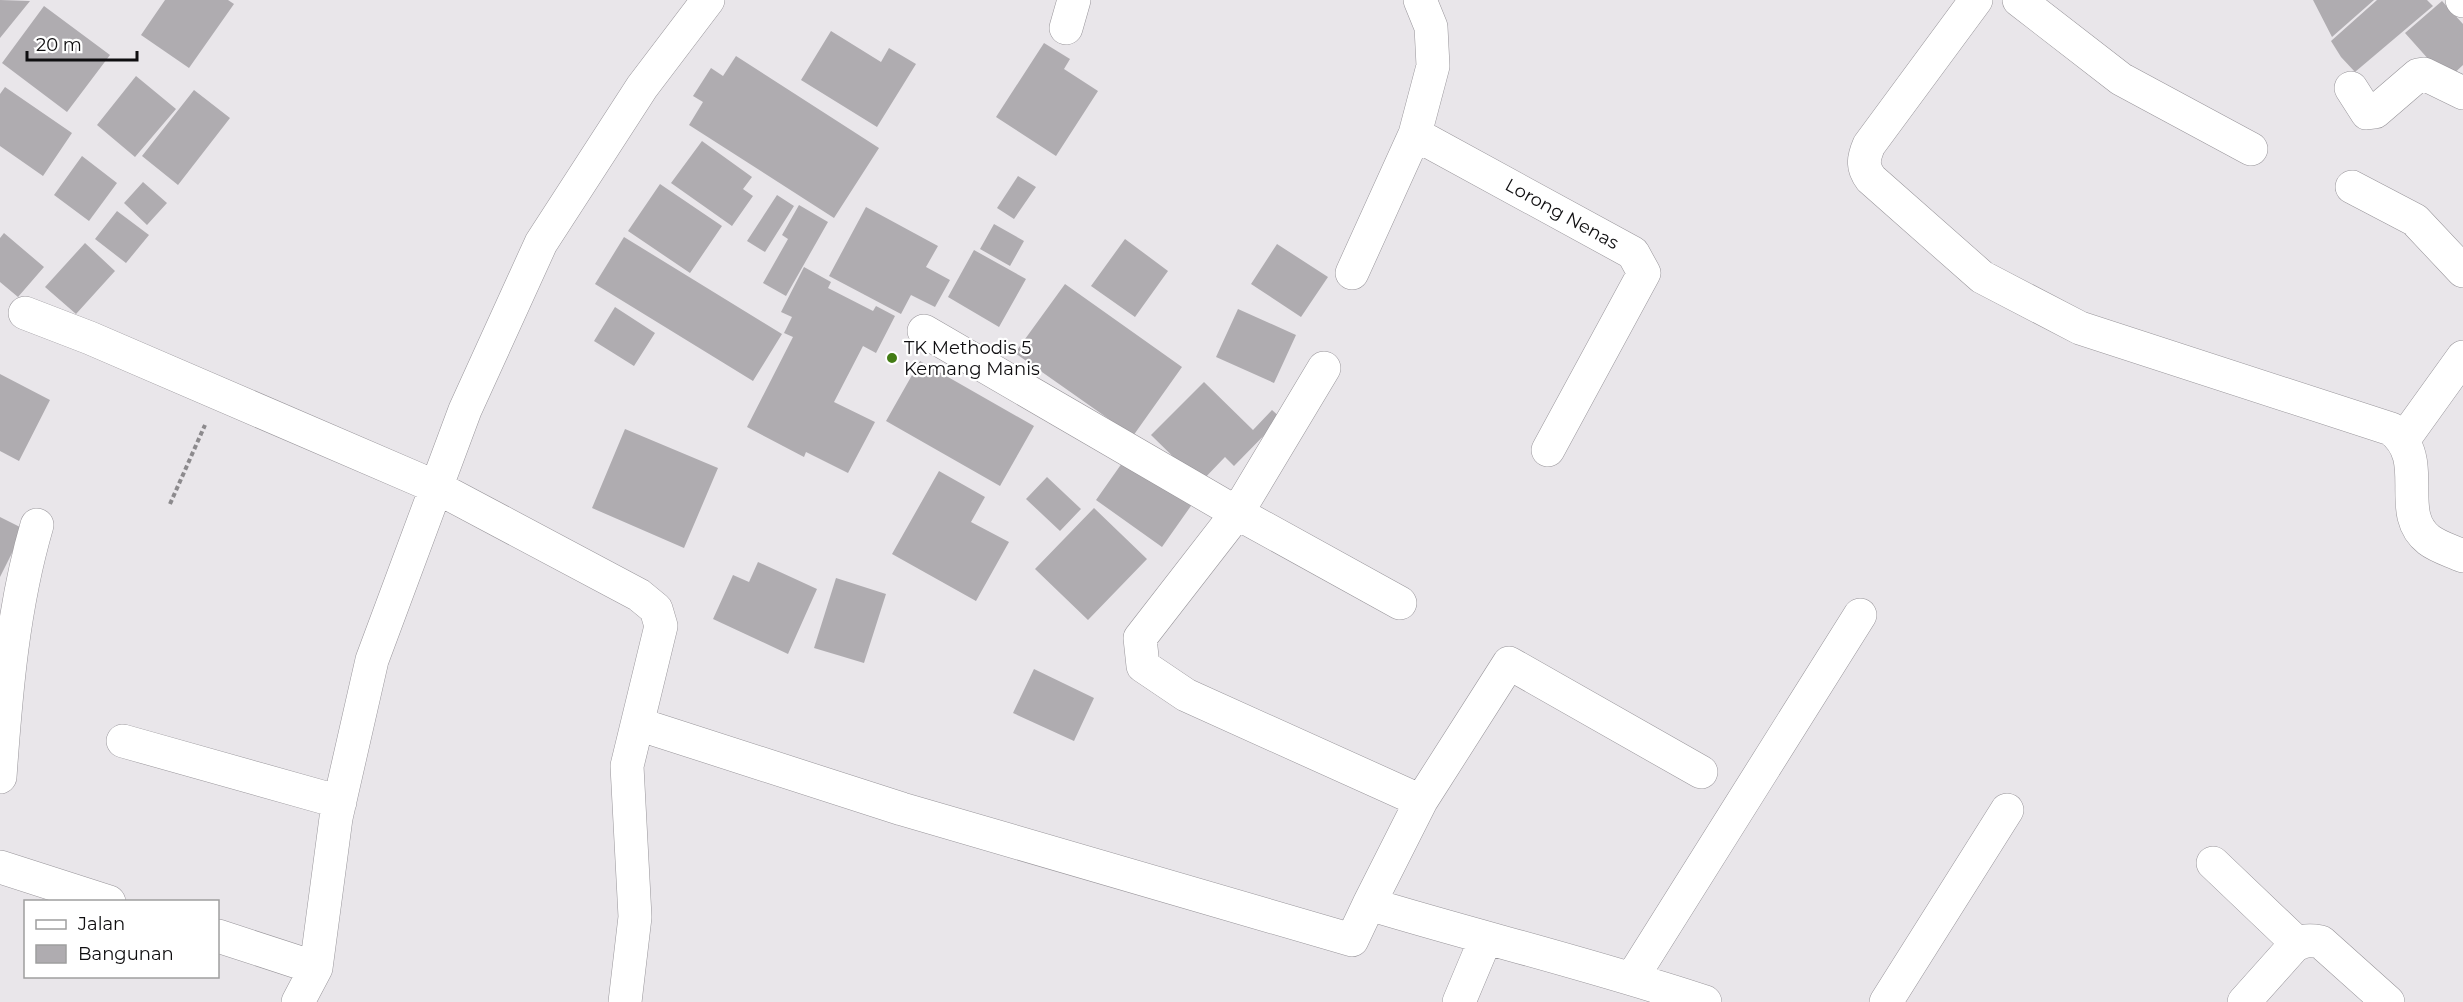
<svg xmlns="http://www.w3.org/2000/svg" width="2463" height="1002" viewBox="0 0 2463 1002" font-family="Montserrat,sans-serif">
  <style>
    .building { fill: #afacb0 }
    .lines { fill: none; stroke-linecap: round; stroke-linejoin: round }
    .minor-casing { stroke: #98959a; stroke-width: 34 }
    .path { stroke: #8c8a8d; stroke-width: 4; stroke-dasharray: 4.5 3; stroke-linecap: butt }
    .minor { stroke: #fff; stroke-width: 33 }
    .poi-dot { fill: #437c15; stroke: #fff; stroke-width: 2 }
    .labels { text-anchor: middle; dominant-baseline: central; stroke-width: 4.5; stroke-linejoin: round; paint-order: stroke }
    .street-label { font-size: 18px; fill: #0f0e10; stroke: #fff }
    .poi-label { font-size: 18px; fill: #0f0e10; stroke: #fff; text-anchor: start }
  </style>
  <rect width="100%" height="100%" fill="#e9e6ea"/>
  <!-- building -->
  <path class="building" d="M0,0L30,1L0,38Z
    M165,0H228L234,4L189,68L141,35Z
    M2313,0H2374L2332,37Z
    M2377,0H2427L2433,6L2355,72L2341,57L2331,41Z
    M2442,1L2463,24V65L2447,80L2405,33Z
    M44,6L110,55L67,112L2,63Z
    M831,31L881,62L889,48L916,64L877,127L801,80Z
    M1044,43L1070,59L1064,69L1098,91L1056,156L996,117Z
    M736,56L879,148L834,218L689,125L703,102L693,96L711,68L723,76Z
    M136,76L176,109L135,157L97,125Z
    M5,87L72,133L43,176L0,146V94Z
    M194,90L230,118L178,185L142,156Z
    M702,141L752,177L743,189L753,196L732,226L671,183Z
    M82,156L117,183L89,221L54,195Z
    M1018,176L1036,187L1014,219L997,208Z
    M143,182L167,203L147,225L124,203Z
    M660,184L722,226L690,273L628,231Z
    M777,195L794,206L765,252L747,241Z
    M799,205L828,222L786,296L763,283L788,239L782,235Z
    M866,207L938,246L926,267L950,280L935,307L911,295L901,314L829,276Z
    M117,211L149,235L126,263L95,239Z
    M994,224L1024,241L1010,266L980,249Z
    M4,233L44,267L18,297L0,282V238Z
    M624,237L782,334L753,381L595,284Z
    M1125,239L1168,271L1135,317L1091,286Z
    M85,243L115,271L76,314L45,287Z
    M1277,244L1328,277L1301,317L1251,284Z
    M974,250L1026,279L999,327L948,297Z
    M804,267L831,282L828,288L873,311L876,306L895,316L876,353L863,346L834,402L875,422L848,473L806,452L804,457L747,427L793,337L784,333L792,317L781,312Z
    M1065,284L1182,367L1133,436L1015,353Z
    M615,307L655,333L634,366L594,341Z
    M1238,309L1296,335L1274,383L1216,357Z
    M920,361L1034,426L1000,486L886,421Z
    M0,374L50,400L19,461L0,451Z
    M1204,382L1253,430L1272,410L1281,418L1234,466L1225,457L1200,483L1151,435Z
    M625,429L718,468L684,548L592,508Z
    M1127,456L1193,503L1162,547L1096,500Z
    M939,471L985,497L971,522L1009,542L976,601L892,554Z
    M1047,477L1081,509L1060,531L1026,499Z
    M1094,508L1147,559L1088,620L1035,569Z
    M0,517L24,529L0,577Z
    M758,562L817,589L788,654L713,619L733,575L749,582Z
    M836,578L886,594L864,663L814,648Z
    M1034,669L1094,698L1074,741L1013,713Z"/>
  <g class="lines">
    <!-- minor casing -->
    <g class="minor-casing">
      <path id="minor" d="M1976,0L1869,145C1863,159 1862,167 1871,179L1982,277L2080,328L2391,429C2432,460 2393,512 2429,540C2438,547 2452,551 2463,556
        M2019,0L2121,79L2251,149
        M2462,0L2463,1
        M1066,28L1074,0
        M2351,88L2367,113L2375,112L2418,75L2424,74L2463,93
        M1415,134L1633,253L1644,273L1548,450
        M2352,187L2415,220L2463,271
        M1352,273L1415,134L1433,66L1431,27L1420,0
        M25,313L90,338L436,487L639,595L656,609L661,626L627,766L635,917L625,1002
        M924,331L1237,513L1400,603
        M1324,368L1237,513L1140,638L1143,666L1186,695L1421,801
        M2404,439L2463,357
        M638,724L902,809L1352,940L1369,904C1481,938 1594,965 1705,1002
        M123,741L340,802
        M0,777C6,692 13,607 37,525
        M2213,863L2298,944
        M0,867L109,902
        M1369,904L1421,801L1509,663L1701,772
        M218,936L316,968
        M1632,978L1860,615
        M298,1002L316,968L336,818L372,660L465,410L541,243L642,87L708,0
        M1459,1002L1485,940
        M1886,1002L2007,810
        M2244,1002L2294,946C2303,940 2310,940 2321,942L2388,1002"/>
    </g>
    <!-- path -->
    <path class="path" d="M170,504L205,425"/>
    <!-- minor -->
    <use href="#minor" class="minor"/>
  </g>
  <!-- markers -->
  <circle class="poi-dot" cx="892" cy="358" r="6"/>
  <g class="labels">
    <!-- street labels -->
    <g class="street-label">
      <text transform="translate(1562 214) rotate(29)">Lorong Nenas</text>
    </g>
    <!-- poi labels -->
    <g class="poi-label">
      <text x="904" y="348">TK Methodis 5<tspan x="904" dy="21">Kemang Manis</tspan></text>
    </g>
  </g>
  <!-- legend -->
  <rect x="24" y="900" width="195" height="78" fill="#ffffff" stroke="#9f9f9f" stroke-width="1.5"/>
  <rect x="36" y="920" width="30" height="9" fill="#ffffff" stroke="#9f9f9f" stroke-width="1.5"/>
  <text x="78" y="930" font-size="18" fill="#0f0e10">Jalan</text>
  <rect x="36" y="945" width="30" height="18" fill="#afacb0" stroke="#9f9f9f" stroke-width="1.5"/>
  <text x="78" y="960" font-size="18" fill="#0f0e10">Bangunan</text>
  <!-- scale -->
  <path d="M27 51v9h110v-9" fill="none" stroke="#0f0e10" stroke-width="3"/>
  <text x="36" y="51" font-size="18" fill="#0f0e10" stroke="#ffffff" stroke-width="4.5" paint-order="stroke">20 m</text>
</svg>
